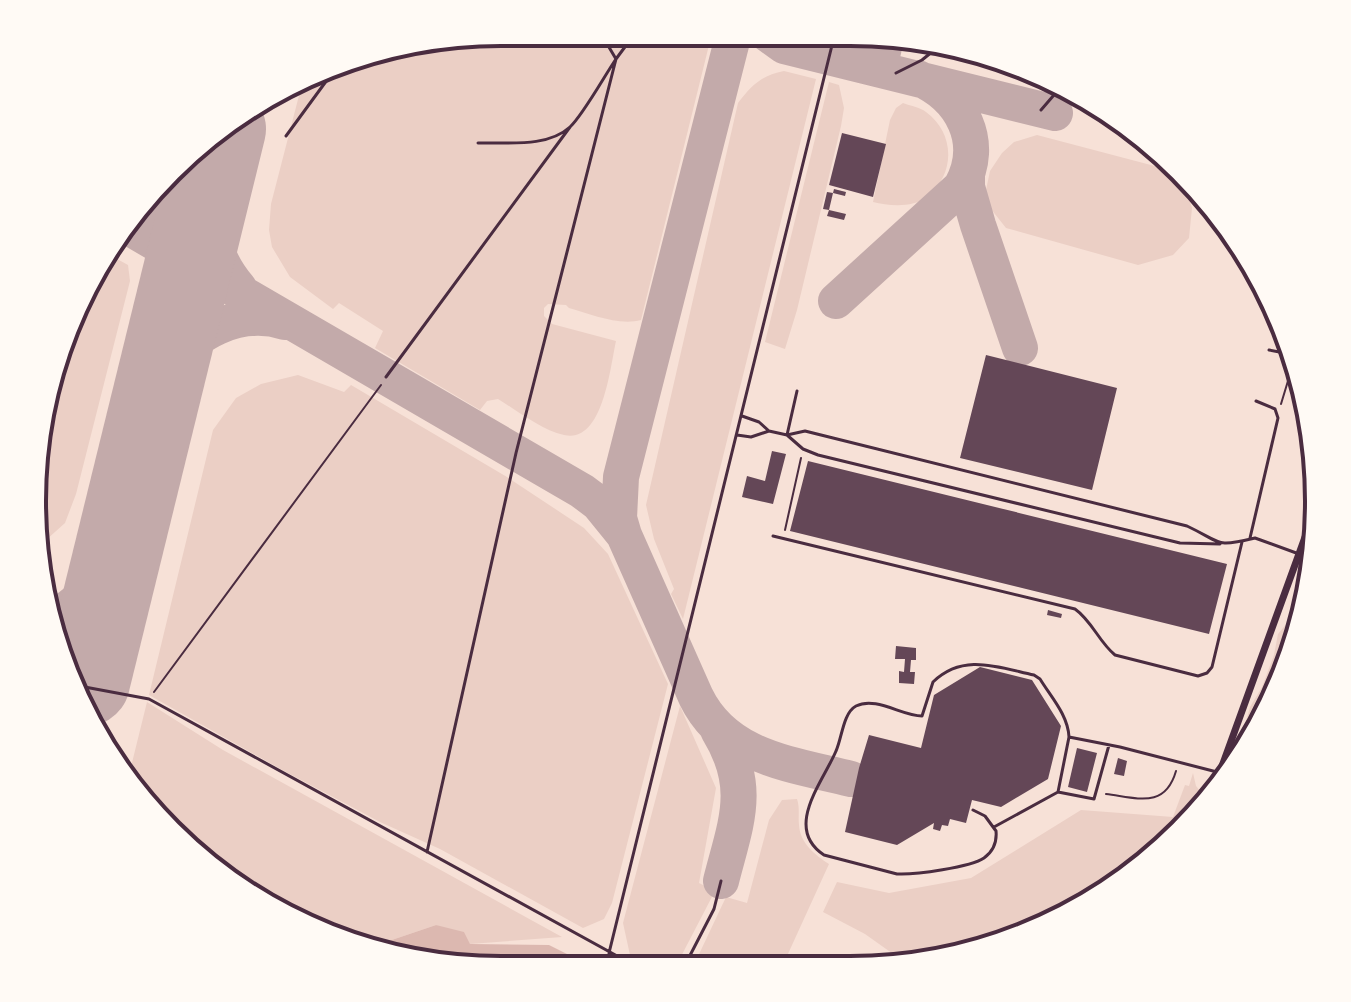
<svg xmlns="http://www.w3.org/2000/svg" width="1351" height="1002" viewBox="0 0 1351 1002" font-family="'Titillium Web',sans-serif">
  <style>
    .green { fill: #ebcfc5 }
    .water { fill: #dcb8b0 }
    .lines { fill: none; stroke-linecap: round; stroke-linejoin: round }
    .taxiway { stroke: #c3aaaa; stroke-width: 36 }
    .runway { stroke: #c3aaaa; stroke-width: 88 }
    .building { fill: #644757 }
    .path { stroke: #4a2c40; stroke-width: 2 }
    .service { stroke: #4a2c40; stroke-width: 3 }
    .minor { stroke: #4a2c40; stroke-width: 7 }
    .rim { fill: none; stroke: #4a2c40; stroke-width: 4 }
  </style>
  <rect width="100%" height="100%" fill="#f7e1d7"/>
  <!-- green -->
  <path class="green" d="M501,32L712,33L641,320C618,326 591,314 569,308L566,305L548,304L544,308V316L552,324L616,341C610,368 603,444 564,435C541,430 518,411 498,399L487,401L480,410L375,348L383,331L339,303L333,309L290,277L272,247L269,230L271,204L303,80L379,48Z
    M784,71L816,79L683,619L671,594L674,589L654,539L646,505L738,103C752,85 762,75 784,71Z
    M829,82L839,85L844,108L841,126L797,310L785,349L765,342Z
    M903,103C910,106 920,107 926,112C955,133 956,174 927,197C913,208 889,206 873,202L890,120L896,108Z
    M1037,135L1166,169L1187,192L1192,208L1189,238L1173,255L1138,265L1006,228L991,209L986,190L990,171L1002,153L1014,142Z
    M108,254L128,265L130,281L76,494L65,523L36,549L33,532L41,409L81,293Z
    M298,375L344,392L351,385L507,477L584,528L608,554L668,684L612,903L604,919L583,928L440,849L380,822L286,772L149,695L213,430L236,398L261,384Z
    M1315,561L1256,736L1236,758L1250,707L1262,687L1274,655L1278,634L1292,617L1300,592Z
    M147,702L223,750L562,937L470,944L436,925L377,945L323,921L297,920L267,907L129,786L127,783Z
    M680,706L716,788L699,883L715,891L675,968H647L630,955L623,923Z
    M1193,773L1196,786L1201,792L1197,803L1135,873L1029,934L910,966L865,934L823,912L837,882L889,893L971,878L1081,810L1173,817L1185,785L1189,786Z
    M797,799C800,808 798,816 799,825C800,843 815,855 829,864L782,967H693L726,897L747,903L769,820L782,800Z"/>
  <!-- water -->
  <path class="water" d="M296,919L323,921L377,945L436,925L464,932L470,944L549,945L595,968L470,969L379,954Z"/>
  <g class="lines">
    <!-- taxiway -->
    <path class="taxiway" d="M734,33L621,477L619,518L624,535L696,697C726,758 791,764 851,779
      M766,33L784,46L1055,113
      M879,69L887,34
      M211,174C207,218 209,253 239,288
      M967,175V187L978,225L1020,348
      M141,209C176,201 204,183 217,149
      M128,227L582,491L598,503L624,535
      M836,301L961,187C986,142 962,97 918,78
      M154,407C158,396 162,383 168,372C190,332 240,308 285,322
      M50,618C80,606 103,575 119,548
      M718,730C753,787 736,822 721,881"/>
    <!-- runway -->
    <path class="runway" d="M86,682L222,129"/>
  </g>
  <!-- building -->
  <path class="building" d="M842,133L886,144L873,197L829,185Z
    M834,189L846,192L845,196L833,193Z
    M827,192L833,193L829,210L823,209Z
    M829,210L846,214L844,220L827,216Z
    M986,355L1117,388L1092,490L960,458Z
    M772,451L786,454L773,504L742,497L747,476L765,481Z
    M808,461L1227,564L1209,634L790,531Z
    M1048,610L1062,614L1061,618L1047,615Z
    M896,646L916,648V660H911L910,672H915L914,684L899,683V671L904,672L905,659H895Z
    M980,667L1032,680L1061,726L1048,779L1001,807L972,800L966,823L950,819L948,826L942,825L940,831L933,829L934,823L897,845L845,832L859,768L869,735L921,748L934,695Z
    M1077,748L1097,753L1087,792L1068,787Z
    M1118,758L1127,761L1124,776L1114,774Z"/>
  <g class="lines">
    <!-- path -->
    <path class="path" d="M1281,404L1294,361
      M785,530L801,458
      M154,692L381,385
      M1106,794C1138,798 1165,809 1176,771"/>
    <!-- service -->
    <path class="service" d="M791,33L833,43
      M896,73L922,60L943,43
      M1041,110L1060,88
      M286,136L338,65
      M478,143C507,142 547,148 570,127C583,115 605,75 616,59L600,32
      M1269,350L1290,354
      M386,377L570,127
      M769,431L787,435L797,391
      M737,435L751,437L769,431L759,422L742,416
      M773,536L1075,609C1092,621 1099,642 1115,655L1198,676L1207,673L1212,667L1242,542
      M1250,538L1278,418L1275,409L1256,401
      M1220,544L1180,543L818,455L803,449L787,435L805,431L817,434L1187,526C1223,543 1214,548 1255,538L1299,554
      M74,685L149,699L639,968
      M1069,737L1120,747L1217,772
      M973,810L985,816L996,831C997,842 994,851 984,858C971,867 915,875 897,874L824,855C783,828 823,782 836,751C842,738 843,713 856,706C876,696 902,716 922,716L933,682C963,653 997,667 1034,675L1040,679C1051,697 1068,715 1069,737L1058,792
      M994,827L1058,792L1094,799L1109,745
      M427,852L516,453L616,59L636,32
      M609,953L835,33
      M832,966L841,961L852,966
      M684,967L714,909L721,881"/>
    <!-- minor -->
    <path class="minor" d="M1217,780L1312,518"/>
  </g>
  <!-- crop -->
  <path d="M0 0H1351V1002H0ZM501 46H850A455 455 0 0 1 1305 501V501A455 455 0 0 1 850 956H501A455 455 0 0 1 46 501V501A455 455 0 0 1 501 46Z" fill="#fffaf5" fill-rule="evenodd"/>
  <path class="rim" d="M501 46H850A455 455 0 0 1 1305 501V501A455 455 0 0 1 850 956H501A455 455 0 0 1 46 501V501A455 455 0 0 1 501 46Z"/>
</svg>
